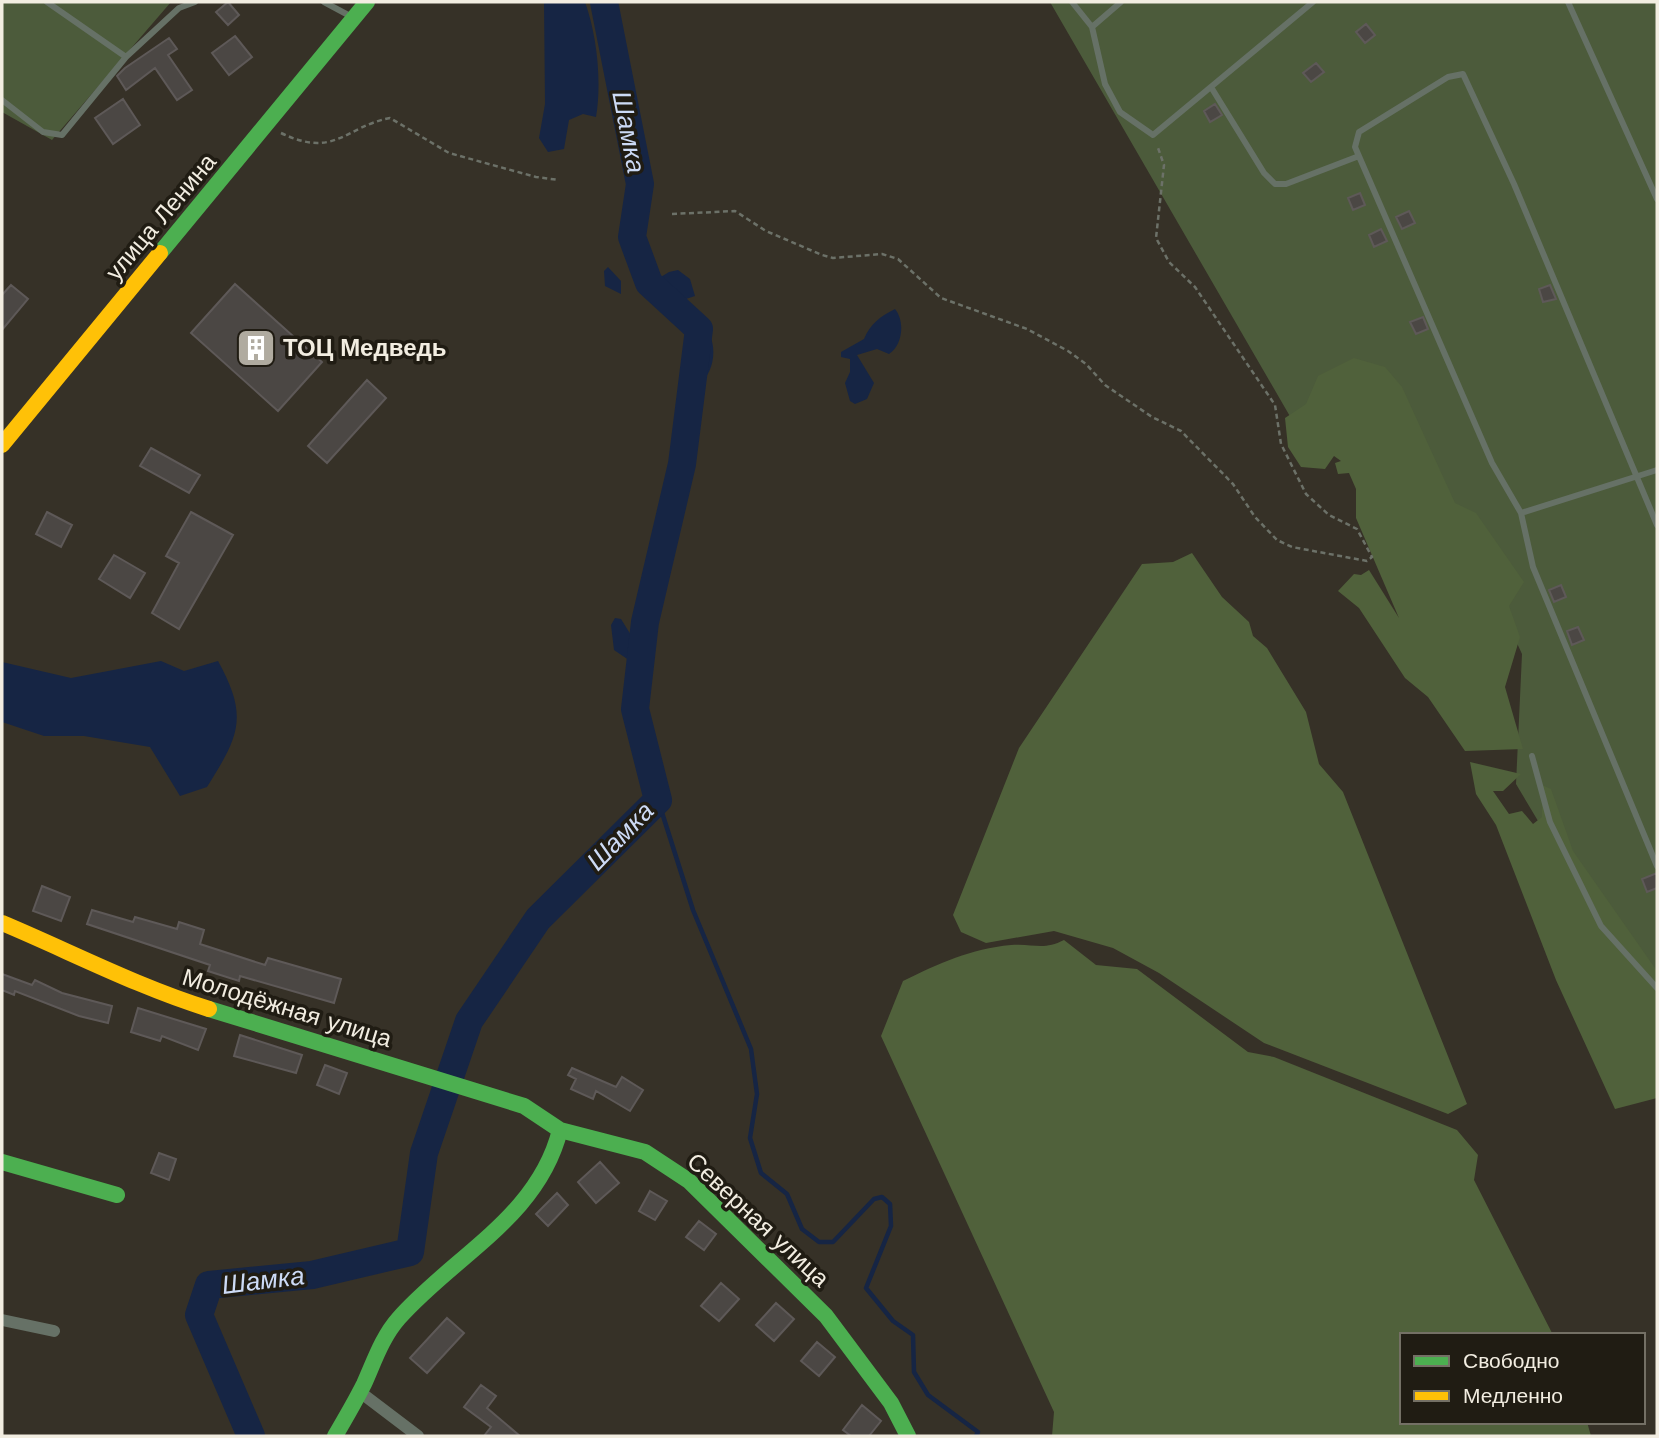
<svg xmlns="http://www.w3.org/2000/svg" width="1659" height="1438" viewBox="0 0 1659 1438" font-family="'Work Sans',sans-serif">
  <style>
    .green { fill: #4c5b3b }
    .forest { fill: #50613b }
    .water { fill: #162544 }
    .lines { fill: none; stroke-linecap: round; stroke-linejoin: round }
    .stream { stroke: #162544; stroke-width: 4.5 }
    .river { stroke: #162544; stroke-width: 28 }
    .building { fill: #4b4744; stroke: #5e5958; stroke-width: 2 }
    .path { stroke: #6c7168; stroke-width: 2.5; stroke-dasharray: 5 3.5; stroke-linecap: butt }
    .lane { stroke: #667166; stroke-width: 6 }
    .street { stroke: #667166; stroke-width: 12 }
    .fast { stroke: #4caf50; stroke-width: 16 }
    .slow { stroke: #ffc107; stroke-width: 16 }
    .labels { text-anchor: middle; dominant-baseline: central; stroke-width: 7; stroke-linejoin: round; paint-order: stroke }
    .street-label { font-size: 24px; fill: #f2ede1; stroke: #201c13 }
    .poi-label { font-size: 24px; font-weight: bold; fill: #f2ede1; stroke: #201c13; text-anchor: start }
    .water-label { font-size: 26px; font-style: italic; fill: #ccdaf5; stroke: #201c13 }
  </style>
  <rect width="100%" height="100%" fill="#363127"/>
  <!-- green -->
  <path class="green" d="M2,2H171L52,140L2,112Z
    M1050,2H1657V1020L1516,784L1522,654L1397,383L1295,425Z"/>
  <!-- forest -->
  <path class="forest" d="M1354,358L1385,367L1402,387L1455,503L1476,513L1524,582L1509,606L1520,637L1505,687L1523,749L1465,751L1428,697L1405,678L1359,608L1338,591L1354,574L1361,575L1369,570L1399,618L1356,518V489L1349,473L1338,474L1335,463L1341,461L1334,456L1325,469L1301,467L1288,447L1285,418L1306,404L1318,376Z
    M1192,553L1222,597L1249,622L1253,636L1267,648L1306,712L1319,764L1343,792L1467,1104L1448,1114L1264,1043L1159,973L1113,948L1054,931L986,943L961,932L953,915L1019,748L1142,564L1173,562Z
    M1470,762L1521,774L1503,791H1493L1509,814L1522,811L1533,824L1542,817V785L1551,789L1573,851L1657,971V1098L1615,1109L1556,980L1496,825L1476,794Z
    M1064,940L1096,965L1137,969L1248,1052L1274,1057L1457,1130L1478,1155L1474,1180L1553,1335H1402V1422H1587L1591,1436H1052L1054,1412L881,1036L903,981C940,963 970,949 1011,945C1033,943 1043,951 1064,940Z"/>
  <!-- water -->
  <path class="water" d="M544,2H585C597,36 602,81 596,117L583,114L569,120L564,149L548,152L539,138L545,104Z
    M608,267L621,281V294L605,286L604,271Z
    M678,270L690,279L695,296L683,300L673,288L656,280L669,272Z
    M895,309C905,321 903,345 889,354L877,349L857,355L874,383L867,399L855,404L850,401L845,383L850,372V359L841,357V352L864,339C870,324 881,316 895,309Z
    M704,333L710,335C717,352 713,374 698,386L691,380L703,355Z
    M615,618L621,619L634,640L635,656L647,662L645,671L614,650L611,625Z
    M161,661L184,671L218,661C249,717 239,736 207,787L180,796L150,747L84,736H44L2,722V662L71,678Z"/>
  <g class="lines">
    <!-- stream -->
    <path class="stream" d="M658,800L693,910L751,1049L757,1094L750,1138L761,1173L787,1194L802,1229L819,1242H833L874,1199L882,1197L890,1204L891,1226L866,1288L893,1321L913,1335L914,1372L928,1395L978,1432L976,1436"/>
    <!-- river -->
    <path class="river" d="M251,1436L199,1315L209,1285L312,1275L410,1252L424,1153L469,1021L538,919L658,800L635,709L645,622L682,464L699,329L649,283L632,237L640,184L604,2"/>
  </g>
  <!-- building -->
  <path class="building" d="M228,2L239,15L228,25L216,12Z
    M1366,24L1375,35L1365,43L1356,32Z
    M235,36L252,57L229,75L212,53Z
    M169,38L177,49L168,55L192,90L177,100L155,68L126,90L117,76L125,68Z
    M1316,63L1324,72L1311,82L1303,73Z
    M123,99L140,125L113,144L95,118Z
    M1215,104L1222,115L1210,122L1204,111Z
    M1360,193L1365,205L1353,210L1348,198Z
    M1409,211L1415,223L1402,229L1396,217Z
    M1381,229L1387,241L1374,247L1369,235Z
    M235,284L322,362L278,411L191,333Z
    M11,285L28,299L2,330V295Z
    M1550,285L1556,299L1543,302L1539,289Z
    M1423,317L1428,329L1416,334L1410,322Z
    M367,380L386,398L327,463L308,446Z
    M151,448L200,475L189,493L140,466Z
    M47,512L72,525L61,547L36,534Z
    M191,512L233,535L179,629L152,613L179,563L166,556Z
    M114,555L145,573L130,598L99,579Z
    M1561,585L1566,597L1554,602L1549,590Z
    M1578,627L1584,640L1572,645L1567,631Z
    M1657,873V888L1647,892L1642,879Z
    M42,886L70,897L61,921L33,911Z
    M92,910L133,922L135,917L177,929L179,922L204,930L200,944L265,965L268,958L341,979L334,1003L240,976L239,981L208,971L210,965L87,924Z
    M2,974L32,985L35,980L62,993L112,1006L108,1023L79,1016L15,991L14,995L2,990Z
    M138,1008L206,1029L198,1050L162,1036L160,1041L131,1032Z
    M240,1035L302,1055L296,1073L234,1056Z
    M325,1065L347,1073L339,1094L317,1085Z
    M572,1068L616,1087L622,1077L643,1090L630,1111L596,1091L593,1099L571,1089L576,1079L568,1075Z
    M159,1153L176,1159L169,1180L151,1173Z
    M600,1162L619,1183L596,1203L578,1182Z
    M650,1191L667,1201L655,1220L639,1211Z
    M557,1193L568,1205L548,1226L536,1214Z
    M699,1221L716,1234L704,1250L686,1237Z
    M721,1283L739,1299L719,1321L701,1306Z
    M776,1303L794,1319L774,1341L756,1325Z
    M447,1318L464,1333L427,1373L410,1358Z
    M817,1342L835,1357L819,1376L801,1361Z
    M481,1385L496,1396L487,1408L520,1436H484L491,1427L464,1407Z
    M862,1405L881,1421L869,1436H851L843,1430Z"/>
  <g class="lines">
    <!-- path -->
    <path class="path" d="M281,133C335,159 344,127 390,118L449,153L536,177L559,180
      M672,214L735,211L766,231L822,255L833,258L882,254L898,259L941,298L1027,329L1068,351L1086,364L1105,385L1152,417L1181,431L1233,484L1255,517L1277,540L1292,547L1367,561L1372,557L1357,529L1329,515L1306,494L1281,444L1275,405L1195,287L1169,262L1156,238L1164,165L1157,145"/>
    <!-- lane -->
    <path class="lane" d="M47,2L126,57L179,8L195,2
      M324,2L352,17
      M1072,2L1092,27L1105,84L1120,112L1153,135L1313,2
      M1568,2L1657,199
      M1092,27L1121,2
      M1211,87L1264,173L1275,184H1286L1359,156
      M2,100L43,132L62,135L126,57
      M1657,470L1521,513L1533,567L1657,866
      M1521,513L1492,463L1355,147L1359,132L1448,77L1463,74L1514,184L1657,525
      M1532,756L1550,822L1601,926L1657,988"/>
    <!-- street -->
    <path class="street" d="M2,1320L54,1331
      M360,1392L418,1436"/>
    <!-- fast -->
    <path class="fast" d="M160,253L367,2
      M209,1009L524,1106L560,1130L645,1152L689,1181L826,1316L891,1403L908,1436
      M2,1162L117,1195
      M335,1436C345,1419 355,1402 364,1384C374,1362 382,1337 399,1318C455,1255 538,1217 560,1130"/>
    <!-- slow -->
    <path class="slow" d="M2,445L160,253
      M2,923C71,952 138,987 209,1009"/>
  </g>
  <!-- icons -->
  <defs>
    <g id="building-square" transform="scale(2.0125)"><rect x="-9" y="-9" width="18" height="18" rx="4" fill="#b0aba0" stroke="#201c13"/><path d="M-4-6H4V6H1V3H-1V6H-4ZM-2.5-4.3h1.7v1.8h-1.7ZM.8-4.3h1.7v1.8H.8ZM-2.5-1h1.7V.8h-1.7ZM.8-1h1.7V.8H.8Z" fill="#fff"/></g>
  </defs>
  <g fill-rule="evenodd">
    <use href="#building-square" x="256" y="348"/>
  </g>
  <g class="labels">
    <!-- street labels -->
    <g class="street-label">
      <text transform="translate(161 217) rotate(-50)">улица Ленина</text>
      <text transform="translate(287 1008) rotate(17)">Молодёжная улица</text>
      <text transform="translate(758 1220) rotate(43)">Северная улица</text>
    </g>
    <!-- poi labels -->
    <g class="poi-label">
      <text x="283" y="348">ТОЦ Медведь</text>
    </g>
    <!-- water labels -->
    <g class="water-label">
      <text transform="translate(629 132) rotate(79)">Шамка</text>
      <text transform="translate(620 836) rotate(-46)">Шамка</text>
      <text transform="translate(263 1280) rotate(-7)">Шамка</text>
    </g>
  </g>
  <!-- border -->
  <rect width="1659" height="1438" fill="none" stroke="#f2ede1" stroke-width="7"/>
  <!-- legend -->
  <rect x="1400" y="1333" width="245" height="91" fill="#201c13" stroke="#747065" stroke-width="2"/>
  <rect x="1414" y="1356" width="35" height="10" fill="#4caf50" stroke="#747065" stroke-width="2"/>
  <text x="1463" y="1368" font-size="21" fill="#f2ede1">Свободно</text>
  <rect x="1414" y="1391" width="35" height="10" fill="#ffc107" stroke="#747065" stroke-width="2"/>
  <text x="1463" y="1403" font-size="21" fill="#f2ede1">Медленно</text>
</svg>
